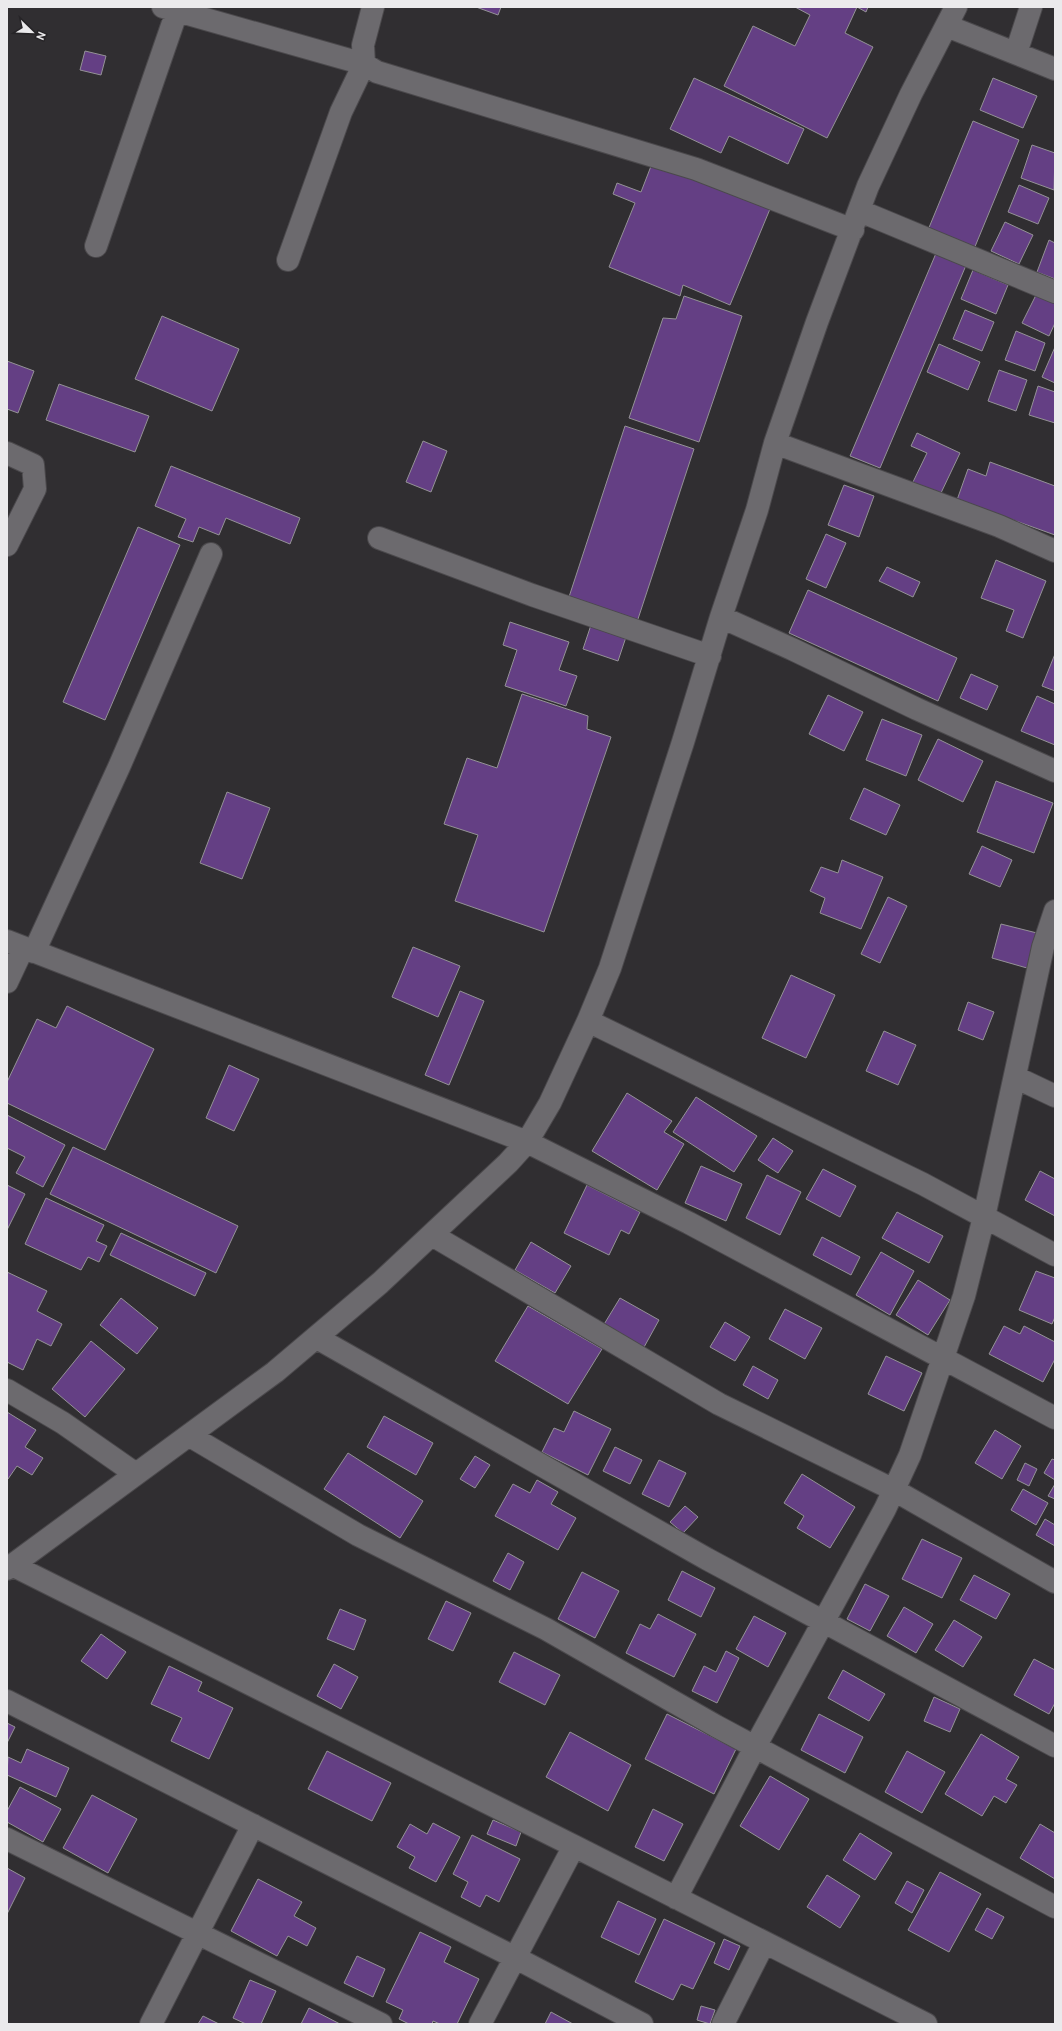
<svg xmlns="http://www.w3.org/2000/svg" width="1062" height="2031" viewBox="0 0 1062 2031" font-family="Cabin,sans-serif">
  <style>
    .building { fill: #643f84; stroke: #949296 }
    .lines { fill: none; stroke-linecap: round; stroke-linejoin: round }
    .minor-casing { stroke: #4b494c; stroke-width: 24 }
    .minor { stroke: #6c6a6e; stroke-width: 22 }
  </style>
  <rect width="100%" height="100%" fill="#302e31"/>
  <!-- building -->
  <path class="building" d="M476,7H501L498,15Z
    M795,7H868L866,12L857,7L845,33L873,47L827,138L724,86L753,26L795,46L810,15Z
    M85,51L106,56L101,75L80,70Z
    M694,78L804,129L788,164L729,136L721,153L670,129Z
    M993,78L1037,96L1023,128L980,110Z
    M973,121L1019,140L974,249L928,230Z
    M1032,145L1055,153L1054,190L1021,178Z
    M653,161L770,209L730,305L683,285L680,296L609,267L635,203L613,194L617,183L641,192Z
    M1019,185L1049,198L1038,224L1008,212Z
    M1005,222L1033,235L1019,264L991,251Z
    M1049,240L1055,243V279L1037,272Z
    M937,251L967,263L880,468L850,456Z
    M973,270L1008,285L996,314L961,299Z
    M1037,293L1055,302V323L1049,336L1022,323Z
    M684,296L742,316L699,442L629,418L663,318L676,319Z
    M965,310L994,322L982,351L953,339Z
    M162,316L239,349L212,411L135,379Z
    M1016,331L1045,343L1035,371L1005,360Z
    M939,344L980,362L968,390L927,372Z
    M1055,347V383L1042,377Z
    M7,361L34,371L18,413L7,409Z
    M999,370L1027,380L1016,411L988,401Z
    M59,384L149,416L135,452L46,420Z
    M1038,386L1055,392V423L1029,415Z
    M625,426L694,449L637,622L568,600Z
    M917,433L960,453L940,495L913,482L927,453L911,446Z
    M423,441L447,451L431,492L406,482Z
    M990,462L1055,486V535L957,500L968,469L986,476Z
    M171,466L300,518L290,544L226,518L219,535L199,527L193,542L178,537L186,519L155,506Z
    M844,485L874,496L859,537L828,525Z
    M138,527L180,545L105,720L63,702Z
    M826,534L846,543L826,588L806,579Z
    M996,560L1046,581L1023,638L1006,631L1014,610L981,598Z
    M887,567L920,582L913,597L879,581Z
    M808,590L957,658L938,701L789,633Z
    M510,622L569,642L559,670L577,676L566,706L505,686L517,650L503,645Z
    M591,625L626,637L618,661L583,649Z
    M1055,654V691L1042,686Z
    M971,674L998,686L987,710L960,698Z
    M522,694L588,716L587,729L611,737L544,932L455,901L478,835L444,824L467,758L497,768Z
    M828,695L863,712L844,751L809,734Z
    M1037,696L1055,704V745L1021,731Z
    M882,719L922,735L906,776L866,760Z
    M938,739L983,761L963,802L918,780Z
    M996,781L1053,803L1034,853L977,832Z
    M864,788L900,805L886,835L850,819Z
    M227,792L270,808L242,879L200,863Z
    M982,846L1012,860L1000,887L969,874Z
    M842,860L883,877L861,929L820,913L825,898L810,891L821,867L838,873Z
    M888,897L907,906L880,963L861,954Z
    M1001,924L1037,933L1027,968L992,958Z
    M413,947L460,966L438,1017L392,997Z
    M791,975L835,995L806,1058L762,1038Z
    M460,991L484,1001L449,1085L425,1075Z
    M968,1002L994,1012L983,1040L958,1030Z
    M67,1006L154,1049L105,1150L7,1103V1082L37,1019L56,1028Z
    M884,1031L916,1045L898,1085L866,1071Z
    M229,1065L259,1079L234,1131L206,1118Z
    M627,1093L672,1121L664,1132L684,1144L657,1190L592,1151Z
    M696,1097L757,1136L734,1172L673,1132Z
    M7,1115L65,1145L43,1187L16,1173L25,1157L7,1148Z
    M773,1138L793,1151L778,1173L758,1160Z
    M73,1147L238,1226L216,1273L50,1194Z
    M701,1166L742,1184L726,1221L685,1203Z
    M823,1169L856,1186L840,1217L806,1199Z
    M1040,1171L1055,1179V1216L1025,1200Z
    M767,1175L801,1192L780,1235L746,1218Z
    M7,1185L25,1194L7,1230Z
    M587,1185L640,1212L629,1234L621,1230L609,1255L564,1233Z
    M46,1198L104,1225L96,1241L107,1246L99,1262L88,1257L81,1270L25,1244Z
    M897,1212L943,1236L929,1263L882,1238Z
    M121,1233L206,1273L195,1296L110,1255Z
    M822,1237L860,1257L851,1275L813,1255Z
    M531,1242L571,1266L555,1293L515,1270Z
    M881,1252L914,1271L890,1315L856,1295Z
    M1036,1271L1055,1278V1317L1052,1324L1019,1310Z
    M7,1272L47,1291L37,1311L62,1324L51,1346L37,1339L23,1370L7,1362Z
    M918,1280L950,1300L928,1335L896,1315Z
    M121,1298L158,1328L137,1354L100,1325Z
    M620,1298L659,1320L643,1349L603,1326Z
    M528,1306L602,1349L568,1404L495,1361Z
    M785,1309L822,1328L805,1359L769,1339Z
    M725,1322L750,1337L735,1361L710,1347Z
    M1004,1326L1020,1334L1024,1326L1055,1342V1359L1043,1382L989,1354Z
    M91,1341L125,1369L85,1417L52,1389Z
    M886,1356L922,1373L904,1411L868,1394Z
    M753,1366L778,1380L768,1399L743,1385Z
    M574,1411L611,1429L588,1475L542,1452L554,1428L564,1432Z
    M7,1412L36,1430L25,1447L43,1458L32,1475L17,1466L8,1479L7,1478Z
    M384,1416L433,1443L416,1475L367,1447Z
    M995,1430L1021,1446L1002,1479L975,1463Z
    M615,1447L642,1460L630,1484L603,1471Z
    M348,1453L423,1501L400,1538L324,1489Z
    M475,1456L490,1465L475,1488L460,1479Z
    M1052,1459L1055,1460V1480L1044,1473Z
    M659,1460L686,1473L669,1507L642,1494Z
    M1025,1463L1037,1469L1029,1486L1017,1480Z
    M802,1474L855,1507L830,1548L797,1528L804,1516L784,1503Z
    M537,1480L558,1492L551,1504L576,1518L558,1550L495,1516L513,1484L530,1493Z
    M1055,1484V1499L1048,1496Z
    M1023,1489L1048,1503L1036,1525L1011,1510Z
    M685,1506L698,1517L683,1533L670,1522Z
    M1045,1519L1055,1525V1546L1036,1535Z
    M922,1539L962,1558L942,1598L902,1579Z
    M508,1553L524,1562L510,1590L493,1581Z
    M682,1571L715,1588L701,1617L668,1600Z
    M582,1572L619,1591L595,1638L558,1619Z
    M974,1575L1010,1594L996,1619L960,1600Z
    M865,1584L889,1596L870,1631L847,1619Z
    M446,1601L471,1613L453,1651L428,1639Z
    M904,1607L933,1624L916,1653L887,1636Z
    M340,1609L366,1620L354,1650L327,1639Z
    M658,1614L696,1634L674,1677L626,1653L640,1624L650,1629Z
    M754,1616L786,1633L768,1667L736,1649Z
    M954,1620L982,1637L963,1667L935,1650Z
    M101,1634L126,1652L107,1679L81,1661Z
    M726,1651L739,1658L717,1703L692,1691L704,1666L716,1672Z
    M514,1652L560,1675L545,1705L499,1682Z
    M1034,1659L1055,1670V1703L1049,1714L1014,1695Z
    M334,1664L358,1677L341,1709L317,1696Z
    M169,1666L202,1682L198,1691L233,1708L209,1759L171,1741L182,1718L151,1704Z
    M843,1670L885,1694L869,1721L828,1698Z
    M934,1697L960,1709L950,1732L924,1721Z
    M667,1714L736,1749L714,1794L645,1759Z
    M819,1714L863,1737L845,1773L801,1750Z
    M7,1723L15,1727L7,1743Z
    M570,1732L631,1765L608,1811L546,1777Z
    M981,1734L1019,1757L1006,1779L1017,1785L1006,1803L994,1796L982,1816L945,1794Z
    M27,1749L69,1768L56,1797L7,1775L8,1757L21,1763Z
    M327,1751L391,1783L372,1821L308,1789Z
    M907,1751L945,1772L922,1813L885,1792Z
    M770,1776L809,1799L779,1850L740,1826Z
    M20,1787L61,1809L43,1842L7,1822V1811Z
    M92,1795L137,1819L108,1873L63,1848Z
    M653,1809L683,1824L664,1861L635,1847Z
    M493,1820L521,1832L516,1846L487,1834Z
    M433,1823L460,1837L436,1882L409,1868L415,1857L397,1847L410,1824L427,1834Z
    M1040,1824L1055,1833V1879L1020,1858Z
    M860,1833L892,1853L875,1880L843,1860Z
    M472,1835L520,1859L499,1902L486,1895L480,1907L461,1897L468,1882L453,1874Z
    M7,1868L25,1878L7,1914Z
    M940,1872L981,1894L949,1952L908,1930Z
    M827,1875L860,1896L840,1928L807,1907Z
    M258,1879L302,1902L294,1916L316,1928L307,1946L288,1936L277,1956L231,1931Z
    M907,1881L924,1890L912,1913L895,1903Z
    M618,1901L656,1919L639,1955L601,1937Z
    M987,1908L1004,1917L992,1939L975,1930Z
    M664,1919L715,1943L693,1989L681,1984L673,2000L635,1982Z
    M420,1932L451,1947L444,1962L479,1979L457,2024H440L433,2021L432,2024H409L399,2019L403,2010L386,2002Z
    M724,1939L740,1946L729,1970L714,1963Z
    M357,1956L385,1969L373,1997L344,1983Z
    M250,1980L276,1991L261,2024H246L233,2018Z
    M701,2006L715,2010L710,2024L697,2020Z
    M309,2008L340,2024H301Z
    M551,2012L573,2024H545Z
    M203,2016L219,2024H198Z"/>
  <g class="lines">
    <!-- minor casing -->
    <g class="minor-casing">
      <path id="minor" d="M163,7L364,64L341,112L288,260
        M373,7L363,45L364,64L377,72L696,169L853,230
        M947,26L1055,69
        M1016,53L1031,7
        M860,211L1055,292
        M96,246L177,11
        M775,443L999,526L1055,551
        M7,453L33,465L35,489L7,545
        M379,538L532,595L710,656
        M721,617L792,649L917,709L1055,771
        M7,941L527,1142L689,1223L1055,1418
        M34,952L119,767L211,554
        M7,982L23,948
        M588,1021L923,1184L1055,1255
        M1015,1077L1055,1096
        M432,1235L719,1404L894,1490L1055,1582
        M317,1338L707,1559L1055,1746
        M7,1390L63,1423L136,1474
        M190,1436L358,1535L546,1629L716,1726L1055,1907
        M12,1565L574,1846L926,2024
        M7,1569L275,1372L380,1283L508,1163L527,1142L550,1103L588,1021L610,968L683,742L721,617L757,510L775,443L817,322L868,186L911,94L956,7
        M7,1701L514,1957L642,2024
        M7,1839L381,2024
        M676,1898L755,1747L885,1509L910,1455L964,1296L984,1217L1043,947L1055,911
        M151,2024L253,1825
        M480,2024L574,1846
        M723,2024L764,1943"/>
    </g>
    <!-- minor -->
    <use href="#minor" class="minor"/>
  </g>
  <!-- border -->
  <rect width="1062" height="2031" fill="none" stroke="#ebeaec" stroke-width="16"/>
  <!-- north arrow -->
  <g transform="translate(32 32) rotate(113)" stroke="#262427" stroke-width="3" paint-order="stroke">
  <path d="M0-3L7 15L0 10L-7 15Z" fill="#ebeaec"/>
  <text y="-6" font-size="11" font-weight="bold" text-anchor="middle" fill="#ebeaec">N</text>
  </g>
</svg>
